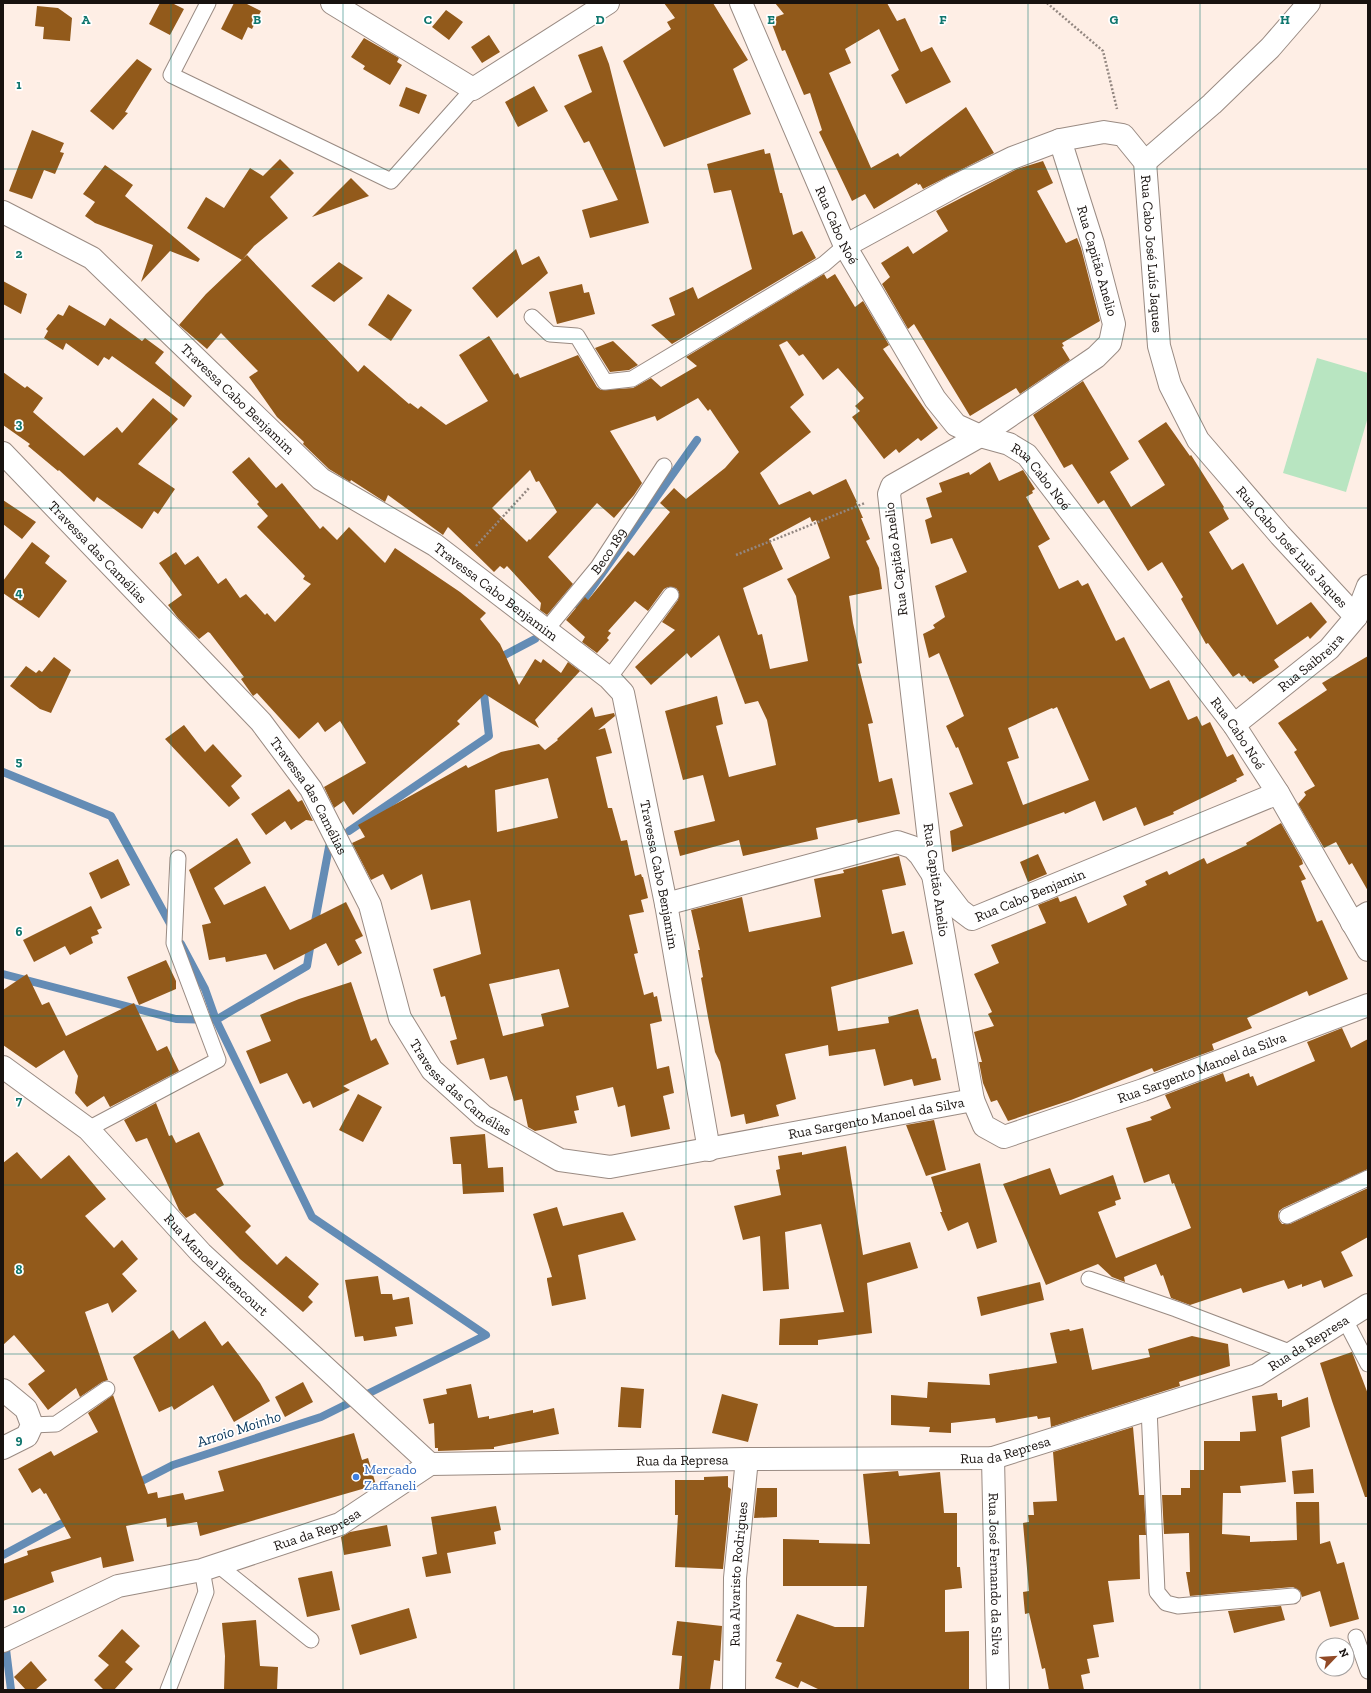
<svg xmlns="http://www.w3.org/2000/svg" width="1371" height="1693" viewBox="0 0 1371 1693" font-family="'Zilla Slab',serif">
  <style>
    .green { fill: #b8e5c1 }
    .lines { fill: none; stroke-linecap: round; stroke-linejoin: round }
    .stream { stroke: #648cb5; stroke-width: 8 }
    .building { fill: #925a1b; fill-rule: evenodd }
    .lane-casing { stroke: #9a8b83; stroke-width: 17 }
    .street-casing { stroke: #9a8b83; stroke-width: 24 }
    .secondary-casing { stroke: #9a8b83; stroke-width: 24 }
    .path { stroke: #938781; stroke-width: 2.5; stroke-dasharray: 2 2; stroke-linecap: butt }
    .lane { stroke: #fff; stroke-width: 15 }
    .street { stroke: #fff; stroke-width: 22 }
    .secondary { stroke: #fff; stroke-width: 22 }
    .grid { fill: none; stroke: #0f766e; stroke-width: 1; stroke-opacity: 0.55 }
    .shop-dot { fill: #3f7fe0; stroke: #fff; stroke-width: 1.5 }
    .labels { text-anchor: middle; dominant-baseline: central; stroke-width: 3.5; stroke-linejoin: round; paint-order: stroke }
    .street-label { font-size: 14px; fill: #18120f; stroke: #fff }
    .shop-label { font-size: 14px; fill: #366cbe; stroke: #fff; text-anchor: start }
    .water-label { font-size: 15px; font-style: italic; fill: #053358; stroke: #fff }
    .grid-label { font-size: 13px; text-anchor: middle; font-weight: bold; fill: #0f766e; stroke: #fff; stroke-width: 3.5; stroke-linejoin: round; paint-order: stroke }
  </style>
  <rect width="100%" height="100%" fill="#feeee5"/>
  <!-- green -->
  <path class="green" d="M1317,358L1368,373V417L1346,492L1283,473Z"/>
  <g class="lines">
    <!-- stream -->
    <path class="stream" d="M579,606L697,440
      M497,659L535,639
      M3,772L111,816L173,929
      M349,831L489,736L483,686
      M314,927L329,847
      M3,974L176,1019L216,1020L307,966L311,942
      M134,1485L173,1465L321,1417L486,1335L312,1217L216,1020L205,989L181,944
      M3,1555L72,1518
      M5,1641L11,1690"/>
  </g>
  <!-- building -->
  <path class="building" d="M160,3H172L184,9L170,35L149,24Z
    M234,3H245L261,11L252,29L248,27L242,40L221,29Z
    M664,3H713L748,60L733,69L751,114L664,147L623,61L671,29L667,22L675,18Z
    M775,3H887L897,21L905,18L921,52L932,47L951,82L906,104L891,75L899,70L879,29L845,49L851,63L829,73L871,168L898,153L900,157L966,107L994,153L923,189L920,184L918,185L917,183L874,209L865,194L852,201L819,132L822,130L810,93L804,95L785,50L782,51L770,19L784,14Z
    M37,6L58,8L72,18L70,41L43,39L44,27L35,26Z
    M446,10L463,22L449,40L432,27Z
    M489,35L500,52L482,63L471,47Z
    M364,38L399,58L397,62L402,65L390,85L363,69L365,66L351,57Z
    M602,46L609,64L649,223L590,238L582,210L618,200L589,141L584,143L564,106L592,92L578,55Z
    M137,59L152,69L125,112L128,113L113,130L90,111Z
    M534,86L548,111L518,127L505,102Z
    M406,87L427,95L419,114L399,106Z
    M32,130L64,143L60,152L64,153L55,174L44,170L32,199L9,191Z
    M764,149L765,154L770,153L780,193H782L793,235L802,231L816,258L672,344L651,325L675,315L669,298L693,287L698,299L752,269L731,190L714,193L707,164Z
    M280,159L294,173L270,197L288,218L254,246L242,260L187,228L206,197L224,208L250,168L263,176Z
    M1043,161L1053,183L1037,191L1066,243L1077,238L1081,248L1100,321L1062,343L1064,346L1062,347L1070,360L1020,394L1016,388L970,416L914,324L908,329L882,284L890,277L881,263L908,246L913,254L948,231L936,211L1017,169Z
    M105,165L133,185L125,196L200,259L198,262L170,251L141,282L153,245L95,223L85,216L95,202L83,194Z
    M351,178L369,196L312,217Z
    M516,249L522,265L539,256L548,273L497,318L472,288Z
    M247,255L358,372L364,365L409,404L410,403L418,409L421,406L446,425L488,401L459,355L489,336L514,375L518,373L520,378L578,355L597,387L601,390L633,388L651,378L661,387L697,366L686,357L824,274L827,279L835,274L855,307L863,301L889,345L883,349L938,428L921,441L918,438L899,453L896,449L884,459L852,417L860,411L855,406L864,398L838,368L823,380L803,354L799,356L787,341L779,345L804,395L790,407L811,432L760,473L779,505L810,491L813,495L846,479L857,502H856L863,518H861L870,539L866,541L879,568L882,589L849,596L853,623L862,663L858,664L873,723L868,724L879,782L892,778L900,814L858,823L857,819L816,828L818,839L743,856L739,840L680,856L674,831L715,821L703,775L683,780L665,711L717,696L723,724L716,726L729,777L776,765L767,720L758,701L745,704L719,635L691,658L687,653L651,685L635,667L675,630L662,622L678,600L679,592L676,588L668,587L664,589L648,611L635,601L608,631L611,633L607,638L609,640L597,653L582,642L585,637L566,620L585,597L588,600L628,551L634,556L670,512L660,503L674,488L686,499L725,468L739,452L710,409L708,411L698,398L657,421L655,416L610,431L642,483L634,495L614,518L597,503L548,557L573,584L547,615L540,610L541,603L507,566L504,569L500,566L494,572L448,527L443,535L388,495L385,502L351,480L350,482L329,469L303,444L304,442L277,417L249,377L258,371L221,333L207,349L179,325L206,294ZM530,470L536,482L539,481L557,512L530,540L529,539L527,542L492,508ZM810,517L812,522L816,520L830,558L787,579L796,596L808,661L770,669L762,634L758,635L743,588L783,569L769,539Z
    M339,262L363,278L334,302L311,286Z
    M3,281L27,294L21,314L3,304Z
    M582,284L584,293L589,292L595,314L557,324L549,292Z
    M388,294L412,310L391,341L368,325Z
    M69,305L105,326L110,318L142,341L145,338L164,352L155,363L192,396L184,407L112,356L109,360L104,357L98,366L66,343L63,350L44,338L48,331L46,329L58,314L63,316Z
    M613,341L638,365L629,370L610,372L595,348Z
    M3,372L25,388L27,386L43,398L33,412L84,456L117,427L122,433L153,398L178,419L138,464L175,489L158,514L154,511L142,529L97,497L94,502L59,470L58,471L28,446L30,444L3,425Z
    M1083,381L1129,459L1110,472L1131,507L1165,485L1138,441L1166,422L1190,456L1191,455L1224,507L1223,508L1229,519L1209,532L1232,570L1243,563L1277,625L1311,602L1327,622L1310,639L1308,636L1274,660L1279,667L1253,684L1251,681L1250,682L1244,675L1242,677L1239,673L1233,677L1208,643L1206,644L1181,599L1183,597L1162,562L1148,571L1104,500L1098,504L1072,464L1064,468L1033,415Z
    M249,457L276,488L282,483L320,529L323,526L337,540L349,527L385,563L395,548L460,592L486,613L480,619L500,644L519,685L535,659L541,663L543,659L561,673L568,662L580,671L535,720L539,728L485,694L457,721L460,724L353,815L344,801L334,808L324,787L366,763L340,721L325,732L318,722L299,739L257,693L253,696L241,679L244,677L210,633L208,632L199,639L178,618L168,605L182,595L159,563L176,552L185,565L198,556L218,584L226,578L240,598L246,594L265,615L267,613L275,622L311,584L303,579L305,576L257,527L268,516L257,504L259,502L232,472Z
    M990,462L999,481L1023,470L1035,489L1032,491L1033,493L1026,497L1050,539L1038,546L1059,589L1078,580L1082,586L1088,583L1116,641L1124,637L1150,689L1169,680L1188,720L1197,716L1202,726L1210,722L1227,757L1233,754L1244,775L1236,779L1237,781L1173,812L1174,814L1144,826L1136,807L1103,821L1095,801L1065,814L1064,812L952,852L950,831L963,826L949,793L973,784L958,747L956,748L946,726L964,716L939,653L929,658L923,634L935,628L933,625L945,617L935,586L967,572L952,538L931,544L925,520L932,517L926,498L942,492L939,483L969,472L970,475ZM1057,707L1089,780L1023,805L1007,762L1019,758L1008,728L1052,708L1053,709Z
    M3,500L36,522L22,539L3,524Z
    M32,542L50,556L45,563L67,581L39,618L3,593V581Z
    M1368,656V891L1352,863L1349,865L1336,842L1324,848L1298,804L1306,795L1304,792L1315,786L1294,752L1297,750L1278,723L1327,690L1322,683Z
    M54,657L71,670L51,713L40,709L10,686L26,666L36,673L39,670L42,672Z
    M592,707L595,717L614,713L615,716L598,730L605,728L612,753L596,757L608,808H612L621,841L627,840L635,876L641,874L642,877H643L648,898L641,900L644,912L629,915L638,953L634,954L644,995L653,992L654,997L657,996L662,1021L650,1024L657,1069L669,1066L674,1093L663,1096L670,1129L631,1137L625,1105L618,1107L613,1087L576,1096L579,1110L574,1111L577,1123L535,1131L528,1127L522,1099L514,1101L507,1076L490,1080L484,1058L457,1065L450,1041L457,1039L445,996L441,997L433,969L481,954L470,900L431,910L422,874L391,890L383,874L371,880L352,843L365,837L358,825L466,765L468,768L501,752L539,744L545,750L558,740L557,739ZM548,778L558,818L497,832L495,790ZM559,969L569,1007L541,1014L544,1026L503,1036L489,984Z
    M184,725L205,752L213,744L242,776L231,786L240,798L229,807L165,739Z
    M289,789L298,802L302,800L313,821L306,820L291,830L285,821L266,835L251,814Z
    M1281,823L1302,860L1303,864L1299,866L1306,879L1301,881L1317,922L1322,920L1348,979L1309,996L1307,991L1247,1018L1252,1028L1212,1044L1214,1050L1154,1072L1152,1068L1071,1100L1008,1121L997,1100L991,1102L983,1083L979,1062H982L974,1032L994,1026L988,1014L992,1012L974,974L999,963L991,945L1046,923L1038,905L1058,897L1060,902L1076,896L1088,923L1127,905L1123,896L1147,885L1145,881L1167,871L1169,875L1204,858L1207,864L1247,845L1246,843Z
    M237,838L251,863L214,888L224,905L265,886L290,930L346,902L363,936L355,940L362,953L338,966L326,943L274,970L266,954L226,962L225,957L209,960L202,925L211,923L189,870Z
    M1038,854L1047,874L1028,882L1020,862Z
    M899,856L906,885L882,890L892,934L904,931L913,964L831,987L838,1031L889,1023L888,1017L918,1009L932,1059L936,1058L941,1080L914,1086L912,1079L884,1086L875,1049L829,1056L828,1045L785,1054L796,1099L776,1105L779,1116L746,1124L744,1114L731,1117L720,1062L715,1052L708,1017L701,978L703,977L698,950H700L691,910L742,897L749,932L821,917L814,879L844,873L843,870Z
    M118,859L130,885L101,899L89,873Z
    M91,906L102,928L97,930L99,934L91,937L93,943L70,955L65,946L34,962L23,940Z
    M166,960L176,981V989L139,1005L127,977Z
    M27,974L42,1005L49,1002L66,1036L134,1003L157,1051L167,1046L179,1071L110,1107L104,1096L87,1107L75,1093L78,1076L64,1050L36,1068L3,1045V990Z
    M351,982L371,1041L376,1038L389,1064L343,1086L350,1090L313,1108L310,1101L303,1104L287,1073L260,1084L246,1051L271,1041L260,1015L299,999Z
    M1342,1028L1351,1048L1368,1039V1169L1283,1208L1279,1211L1278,1216L1279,1220L1282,1224H1290L1368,1188V1237L1341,1252L1353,1276L1324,1288L1321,1280L1302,1287V1284L1288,1289L1284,1280L1243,1293L1241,1288L1190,1305L1171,1298L1163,1275L1161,1276L1156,1264L1124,1277L1125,1282L1112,1277L1098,1264L1046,1285L1003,1184L1050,1168L1060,1195L1113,1175L1121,1199L1115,1201L1116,1205L1098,1212L1116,1258L1191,1228L1174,1183L1172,1184L1169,1174L1144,1183L1126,1128L1152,1120L1150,1117L1171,1108L1165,1095L1223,1073L1226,1082L1249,1073L1250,1077L1253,1076L1257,1086L1315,1061L1307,1042Z
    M358,1094L382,1107L363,1142L339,1130Z
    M156,1103L169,1136L172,1135L176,1143L199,1132L224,1185L216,1189L251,1226L245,1232L277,1265L286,1256L319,1284L308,1297L313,1302L303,1312L240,1259L195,1213L186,1218L179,1210L147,1138L136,1142L124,1120Z
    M934,1120L946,1170L926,1176L906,1125Z
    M485,1134L488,1168L503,1167L504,1192L463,1194L461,1164H453L450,1137Z
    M846,1146L863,1255L910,1242L918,1268L867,1283L872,1333L818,1340V1345H779L780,1319L844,1312L821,1224L785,1232L789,1289L763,1291L760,1236L743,1240L734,1206L781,1195L776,1170L780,1169L778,1156L802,1152V1155Z
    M17,1152L41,1179L69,1155L106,1199L85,1216L114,1248L122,1240L138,1259L122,1274L137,1291L112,1313L108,1303L85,1312L108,1380L102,1382L80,1397L76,1388L48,1410L28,1384L45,1371L14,1335L3,1345V1163Z
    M980,1163L997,1242L977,1249L968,1222L948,1231L940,1212H942L931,1177Z
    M557,1207L563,1226L623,1212L636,1240L578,1255L586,1299L552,1306L547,1280V1278L552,1277L533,1214Z
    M378,1276L381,1294H392L393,1300L409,1297L413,1324L395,1327L397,1336L364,1341L363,1336L355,1337L345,1280Z
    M1040,1282L1044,1300L981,1316L977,1297Z
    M205,1321L222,1346L228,1341L260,1383L270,1401L234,1422L213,1385L174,1410L172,1406L159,1412L133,1357L173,1330L179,1339Z
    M1083,1328L1092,1370L1150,1357L1148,1349L1192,1336L1228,1344L1230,1366L1179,1382L1180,1386L1051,1427L1050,1417L1038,1419L1037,1416L996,1423L995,1418L951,1423V1433L929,1432L930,1427L891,1425V1395L927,1398L928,1382L990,1385L989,1374L1057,1363L1050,1333L1069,1329L1070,1331Z
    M1352,1352L1368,1394V1497H1365L1332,1401L1320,1363Z
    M303,1382L313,1402L285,1417L275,1397Z
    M471,1384L478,1418L489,1416V1419L533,1410V1413L554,1408L559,1434L494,1447V1449L438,1451V1448H435L434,1423L429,1424L423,1399L447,1394L446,1389Z
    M621,1387L644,1389L641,1428L618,1427Z
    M1277,1393L1278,1400H1282V1407L1308,1397L1310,1427L1281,1437L1286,1482L1240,1486L1241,1493H1223L1222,1534L1250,1536V1542L1297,1540L1296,1502H1319L1320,1544L1330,1541L1337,1564L1344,1562L1359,1619L1330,1627L1320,1591L1302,1597L1300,1591L1293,1587L1190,1596L1186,1572H1190L1189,1533L1164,1534L1162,1495H1181V1488H1190V1470H1204V1441H1240V1432L1256,1431L1252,1396Z
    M722,1394L758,1404L748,1442L712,1433Z
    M113,1395L148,1494L157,1492L158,1498L183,1493L185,1500L224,1491L218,1471L354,1433L362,1460L368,1458L376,1485L200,1536L197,1522L167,1527L166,1518L126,1526L134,1561L103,1568L101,1557L51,1572L54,1582L3,1601V1564L28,1555L27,1551L71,1538L46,1493L44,1494L40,1488L32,1493L18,1469L51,1451L54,1456L98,1432L88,1413Z
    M1133,1427L1139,1495H1144L1146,1535H1139L1140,1579L1108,1581L1114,1622L1093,1625L1099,1657L1087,1659L1090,1673L1081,1675L1084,1690H1049L1045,1668L1042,1669L1029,1613L1025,1614L1023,1592L1029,1591L1023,1523L1029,1522L1028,1515H1034L1033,1502L1057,1501L1053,1452Z
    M1313,1469L1314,1493L1294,1494L1292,1471Z
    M898,1471L899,1476L940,1472L944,1513H957V1567H960L962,1588L945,1590V1632L969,1631V1690H820L801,1681L798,1688L775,1678L782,1663L776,1661L797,1614L835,1627H864L867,1586H783V1539L819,1540V1543L870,1544L863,1474Z
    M728,1476V1487L731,1489L723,1569L675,1567L678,1515H675V1480H704V1477Z
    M757,1488H777V1517L754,1518Z
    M496,1506L501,1530L494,1532L496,1544L447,1553L451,1573L426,1577L422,1557L437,1554L431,1517Z
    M387,1525L391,1546L344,1555L341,1537L350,1532Z
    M332,1571L340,1610L307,1617L298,1578Z
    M1281,1606L1285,1620L1234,1633L1228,1611Z
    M409,1608L417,1638L360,1655L351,1625Z
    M256,1620L260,1666L278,1667L277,1690H224L225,1656L222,1623Z
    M677,1621L722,1626L720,1661L714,1660L710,1690H679L682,1656L672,1655Z
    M122,1629L140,1646L125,1662L133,1669L114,1690H104L94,1680L109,1665L98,1656Z
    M31,1661L47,1680L35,1690H26L14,1677Z"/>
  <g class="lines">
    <!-- lane casing -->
    <g class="lane-casing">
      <g id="lane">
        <path d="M208,3L171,75L391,181L473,89"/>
        <path d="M532,317L550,334L577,336L605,382L632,379L824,264L845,246"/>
        <path id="s1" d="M546,630L598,567L664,466"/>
        <path d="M609,678L671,595"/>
        <path d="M88,1129L218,1060L174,943L178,858"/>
        <path d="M1287,1216L1368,1178"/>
        <path d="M1089,1279L1176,1309L1292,1353"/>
        <path d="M1345,1320L1368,1364"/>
        <path d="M1149,1408L1157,1592L1166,1603L1178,1606L1293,1596"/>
        <path d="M32,1425L56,1424L107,1389"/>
        <path d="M218,1565L311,1640"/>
        <path d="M1356,1637L1368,1671"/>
        <path d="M168,1690L206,1592L202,1570"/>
      </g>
    </g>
    <!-- street casing -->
    <g class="street-casing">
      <g id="street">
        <path d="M332,3L473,89L608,3"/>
        <path id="s2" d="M741,3L845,246L935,399L956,425L980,436L1009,444L1027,455L1234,725L1278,793L1368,950"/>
        <path d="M1145,162L1212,104L1270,48L1309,3"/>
        <path id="s3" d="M3,212L92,258L321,479L435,545L609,678L623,693L666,904L709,1150"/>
        <path id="s4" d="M845,246L955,186L1012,158L1060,140L1104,132L1123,135L1145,162L1159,346L1170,385L1198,440L1280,535L1356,617"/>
        <path id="s5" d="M3,453L261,722L311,789L370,905L400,1018L432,1070L483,1116L560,1160L610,1167L973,1100L984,1126L1004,1137L1143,1090L1368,1005"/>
        <path id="s6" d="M666,904L897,842L912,847L920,855L933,875L960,910L972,919L1278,793"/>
        <path d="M1352,923L1368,913"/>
        <path id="s7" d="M3,1067L88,1129L201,1253L430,1464"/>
        <path d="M973,1100L933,875L889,494L892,486L980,436L1096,357L1110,343L1114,324L1093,244L1060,140"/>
        <path d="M3,1390L26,1409L32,1425L27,1436L3,1448"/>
        <path id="s8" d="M993,1458L998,1690"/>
        <path id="s9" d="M3,1641L118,1586L202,1570L340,1524L430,1464L747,1459L993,1458L1257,1375L1368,1305"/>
        <path id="s10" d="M734,1690L735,1578L747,1459"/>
      </g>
    </g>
    <!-- secondary casing -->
    <g class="secondary-casing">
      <g id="secondary">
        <path id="s11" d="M1234,725L1329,649L1356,617L1368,586"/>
      </g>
    </g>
    <!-- path -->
    <path class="path" d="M1047,3L1103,51L1117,109
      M476,546L530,487
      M736,555L865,503"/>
    <!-- lane -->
    <use href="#lane" class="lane"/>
    <!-- street -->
    <use href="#street" class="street"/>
    <!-- secondary -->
    <use href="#secondary" class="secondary"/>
  </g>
  <!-- grid -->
  <path class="grid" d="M171,3V1690M343,3V1690M514,3V1690M686,3V1690M857,3V1690M1028,3V1690M1200,3V1690M3,169H1368M3,339H1368M3,508H1368M3,677H1368M3,846H1368M3,1016H1368M3,1185H1368M3,1354H1368M3,1524H1368"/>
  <!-- markers -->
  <circle class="shop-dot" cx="356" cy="1477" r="4"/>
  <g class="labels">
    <!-- street labels -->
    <g class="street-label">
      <text stroke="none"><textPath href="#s2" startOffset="242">Rua Cabo Noé</textPath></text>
      <text stroke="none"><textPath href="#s4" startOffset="431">Rua Cabo José Luís Jaques</textPath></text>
      <text transform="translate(1097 261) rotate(74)">Rua Capitão Anelio</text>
      <text stroke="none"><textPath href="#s3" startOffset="303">Travessa Cabo Benjamim</textPath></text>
      <text stroke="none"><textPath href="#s2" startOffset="578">Rua Cabo Noé</textPath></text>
      <text stroke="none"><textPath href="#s4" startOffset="768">Rua Cabo José Luís Jaques</textPath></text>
      <text stroke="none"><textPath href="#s1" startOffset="101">Beco 189</textPath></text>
      <text stroke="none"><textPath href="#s5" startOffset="137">Travessa das Camélias</textPath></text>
      <text transform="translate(896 559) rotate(-97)">Rua Capitão Anelio</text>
      <text stroke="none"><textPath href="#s3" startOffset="627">Travessa Cabo Benjamim</textPath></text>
      <text stroke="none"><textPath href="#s11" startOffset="99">Rua Saibreira</textPath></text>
      <text stroke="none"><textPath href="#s2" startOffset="902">Rua Cabo Noé</textPath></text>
      <text stroke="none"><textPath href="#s5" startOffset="461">Travessa das Camélias</textPath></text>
      <text stroke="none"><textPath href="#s3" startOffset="975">Travessa Cabo Benjamim</textPath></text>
      <text transform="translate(936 880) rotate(82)">Rua Capitão Anelio</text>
      <text stroke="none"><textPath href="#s6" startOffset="412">Rua Cabo Benjamin</textPath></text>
      <text stroke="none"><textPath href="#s5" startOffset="1602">Rua Sargento Manoel da Silva</textPath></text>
      <text stroke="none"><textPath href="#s5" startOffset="797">Travessa das Camélias</textPath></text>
      <text stroke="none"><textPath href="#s5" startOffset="1243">Rua Sargento Manoel da Silva</textPath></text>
      <text stroke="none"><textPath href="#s7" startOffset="292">Rua Manoel Bitencourt</textPath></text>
      <text stroke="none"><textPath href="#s9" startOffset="1367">Rua da Represa</textPath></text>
      <text stroke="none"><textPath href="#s9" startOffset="1043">Rua da Represa</textPath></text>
      <text stroke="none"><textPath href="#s9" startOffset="719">Rua da Represa</textPath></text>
      <text stroke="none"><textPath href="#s9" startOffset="335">Rua da Represa</textPath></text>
      <text stroke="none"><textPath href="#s10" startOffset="116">Rua Alvaristo Rodrigues</textPath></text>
      <text stroke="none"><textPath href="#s8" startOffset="116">Rua José Fernando da Silva</textPath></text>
    </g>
    <!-- shop labels -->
    <g class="shop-label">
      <text x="364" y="1469">Mercado<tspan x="364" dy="16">Zaffaneli</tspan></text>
    </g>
    <!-- water labels -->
    <g class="water-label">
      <text transform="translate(239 1429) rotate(-18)">Arroio Moinho</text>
    </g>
  </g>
  <g class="grid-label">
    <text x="86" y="24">A</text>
    <text x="257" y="24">B</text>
    <text x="428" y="24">C</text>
    <text x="600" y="24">D</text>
    <text x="771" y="24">E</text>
    <text x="943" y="24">F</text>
    <text x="1114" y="24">G</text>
    <text x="1285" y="24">H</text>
    <text x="19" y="89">1</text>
    <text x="19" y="258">2</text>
    <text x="19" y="428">3</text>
    <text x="19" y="597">4</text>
    <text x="19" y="766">5</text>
    <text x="19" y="936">6</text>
    <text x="19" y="1105">7</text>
    <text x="19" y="1274">8</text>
    <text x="19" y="1444">9</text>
    <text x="19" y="1613">10</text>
  </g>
  <!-- border -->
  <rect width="1371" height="1693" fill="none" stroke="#18120f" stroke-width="8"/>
  <!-- north arrow -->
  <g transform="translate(1335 1657) rotate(65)"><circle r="19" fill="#ffffff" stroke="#a3a09f"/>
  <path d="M0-3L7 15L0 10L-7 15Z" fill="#914a26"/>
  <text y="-6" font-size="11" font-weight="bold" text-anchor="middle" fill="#18120f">N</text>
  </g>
</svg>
